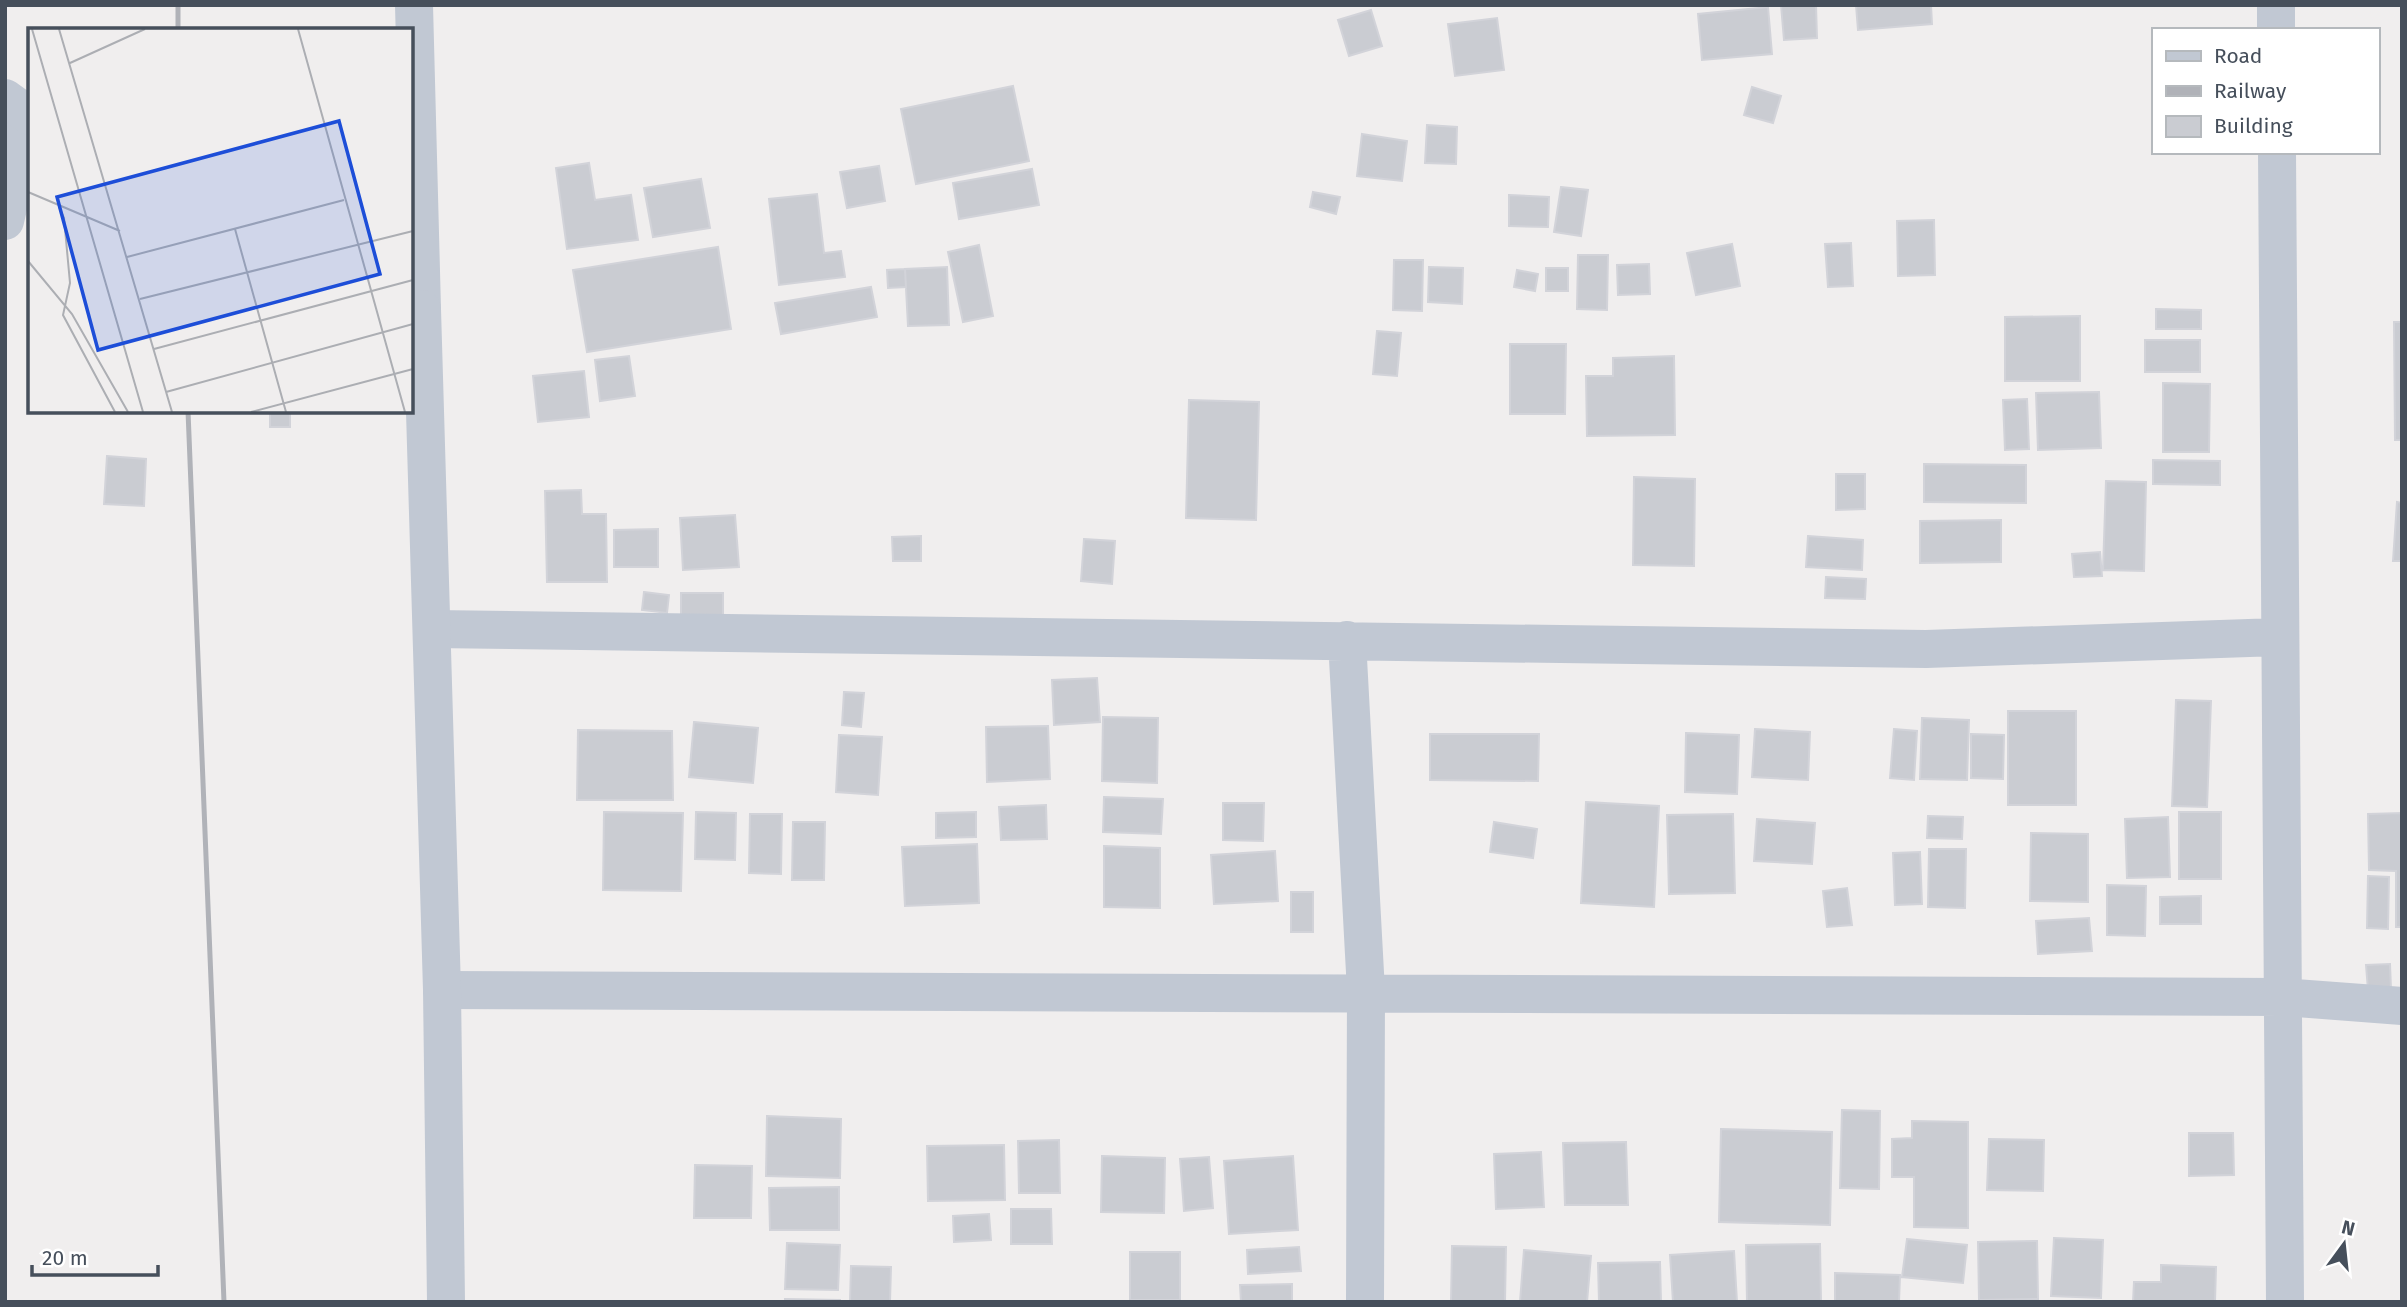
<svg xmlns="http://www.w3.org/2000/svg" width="2407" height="1307" viewBox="0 0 2407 1307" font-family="'Fira Sans',sans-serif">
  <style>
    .building { fill: #caccd2; stroke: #d2d3d9; stroke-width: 2 }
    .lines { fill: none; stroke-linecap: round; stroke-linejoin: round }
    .minor { stroke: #c1c8d3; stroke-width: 38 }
    .tertiary { stroke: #c1c8d3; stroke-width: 38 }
    .rail { stroke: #b0b2b8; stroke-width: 5 }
    .inset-road { fill: none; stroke: #acaeb3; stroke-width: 2 }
    .view { fill: #1d4ed8; fill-opacity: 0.15; stroke: #1d4ed8; stroke-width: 3.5 }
    .inset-edge { fill: none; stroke: #464f5b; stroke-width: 3.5 }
  </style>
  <rect width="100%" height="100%" fill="#f0eeee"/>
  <!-- building -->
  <path class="building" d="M1781,5H1816L1817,38L1784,40Z
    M1856,5H1931L1932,24L1858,30Z
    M1768,7L1772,54L1702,60L1698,14Z
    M1371,10L1382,46L1349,56L1338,20Z
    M1497,18L1504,70L1455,76L1448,24Z
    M1013,86L1029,161L916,184L901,109Z
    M1752,87L1781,96L1773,123L1744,115Z
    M1427,125L1457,127L1456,164L1425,163Z
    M1362,134L1407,141L1402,181L1357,176Z
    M589,163L595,200L631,195L638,240L567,249L556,168Z
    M879,166L885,201L847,208L840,172Z
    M1032,169L1039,205L959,219L953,183Z
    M701,179L710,228L653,237L644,188Z
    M1561,187L1588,190L1581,236L1554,232Z
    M1313,192L1340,197L1336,214L1310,207Z
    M817,194L824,253L841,251L845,277L779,285L769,199Z
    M1509,195L1549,197L1548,227L1509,226Z
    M1934,220L1935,275L1898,276L1897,221Z
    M1851,243L1853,286L1828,287L1825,244Z
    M1732,244L1740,286L1696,295L1687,253Z
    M979,245L993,316L963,322L948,252Z
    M718,247L731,329L587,352L573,270Z
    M1578,255H1608L1607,310L1577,309Z
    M1394,260H1423L1422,311L1393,310Z
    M1649,264L1650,294L1618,295L1617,265Z
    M947,267L949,325L908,326L905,269Z
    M1429,267L1463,268L1462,304L1428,302Z
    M1546,268H1568V291H1546Z
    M905,269L906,287L888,288L887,270Z
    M1517,270L1538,274L1535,291L1514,287Z
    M871,287L877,317L781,334L775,303Z
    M2156,309L2201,310V329H2156Z
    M2080,316V381H2005V317Z
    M2394,322H2402V440H2395Z
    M1377,331L1401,333L1397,376L1373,374Z
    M2145,340H2200V372H2145Z
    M1510,344H1566L1565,414H1510Z
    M629,356L635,396L600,401L595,360Z
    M1674,356L1675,435L1587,436L1586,376H1613V358Z
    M584,371L589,417L538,422L533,376Z
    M2163,383L2210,384L2209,452H2163Z
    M2099,392L2101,448L2038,450L2036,393Z
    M2027,399L2029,449L2005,450L2003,400Z
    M1189,400L1259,402L1256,520L1186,518Z
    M270,411H290V427H270Z
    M107,456L146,459L144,506L104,504Z
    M2153,460L2220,461V485L2153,484Z
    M1924,464L2026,465V503L1924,502Z
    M1836,474H1865V509L1836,510Z
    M1634,477L1695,479L1694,566L1633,565Z
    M2106,481L2146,482L2144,571L2103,570Z
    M581,490L582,514H606L607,582H547L545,491Z
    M2397,502L2402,503V561H2393Z
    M735,515L739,567L683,570L680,518Z
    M2001,520V562L1920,563V521Z
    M658,529V567H614V530Z
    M921,536V561H893L892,537Z
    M1808,536L1863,540L1862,570L1806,567Z
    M1084,539L1115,541L1112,584L1081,581Z
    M2100,552L2102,576L2074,577L2072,554Z
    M1826,577L1866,579L1865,599L1825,598Z
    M644,592L669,595L667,613L642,610Z
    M681,593H723V621H681Z
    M1097,678L1100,722L1054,725L1052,680Z
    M844,692L864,693L861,727L842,725Z
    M2176,700L2211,701L2207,807L2172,806Z
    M2008,711H2076V805H2008Z
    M1103,717L1158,718L1157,783L1102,781Z
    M1922,718L1969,720L1967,780L1920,779Z
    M694,722L758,728L753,783L689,777Z
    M1048,726L1050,779L987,782L986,727Z
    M1755,729L1810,732L1808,780L1752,777Z
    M1894,729L1917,731L1914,780L1890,778Z
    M578,730L672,731L673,800H577Z
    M1686,733L1739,735L1737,794L1685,792Z
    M1430,734H1539L1538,781L1430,780Z
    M1971,734L2004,735L2003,779L1971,778Z
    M839,735L882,737L878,795L836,792Z
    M1104,797L1163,799L1161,834L1103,832Z
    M1586,802L1659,806L1654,907L1581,903Z
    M1223,803H1264L1263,841L1223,840Z
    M1046,805L1047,839L1001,840L999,807Z
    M604,812L683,813L681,891L603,890Z
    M696,812L736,813L735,860L695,859Z
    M976,812V837L936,838V813Z
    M2179,812H2221V879H2179Z
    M2402,813V927H2396V871L2369,870L2368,814Z
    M750,814H782L781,874L749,873Z
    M1733,814L1735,893L1669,894L1667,815Z
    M1928,816L1963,817L1962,839L1927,838Z
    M2168,817L2170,877L2127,878L2125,819Z
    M1757,819L1815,823L1812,864L1754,861Z
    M793,822H825L824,880H792Z
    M1494,822L1537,829L1533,858L1490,852Z
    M2031,833L2088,834V902L2030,901Z
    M977,844L979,903L905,906L902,847Z
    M1104,846L1160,848V908L1104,907Z
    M1929,849H1966L1965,908L1928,907Z
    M1275,851L1278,901L1214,904L1211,855Z
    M1920,852L1922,904L1895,905L1893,853Z
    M2368,876L2389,877L2388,929L2367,928Z
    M2107,885L2146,886L2145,936L2107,935Z
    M1847,888L1852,925L1827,927L1823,891Z
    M1291,892H1313V932H1291Z
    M2201,896V924H2160V897Z
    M2089,918L2092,951L2038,954L2036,921Z
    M2390,964L2391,989L2368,990L2366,965Z
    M1842,1110L1880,1111L1879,1189L1840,1188Z
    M767,1116L841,1119L840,1178L766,1176Z
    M1912,1121L1968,1122V1228L1914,1227V1177H1892V1139L1912,1138Z
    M1721,1129L1832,1132L1830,1225L1719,1222Z
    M2189,1133H2233L2234,1175L2189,1176Z
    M1989,1139L2044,1140L2043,1191L1987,1190Z
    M1059,1140L1060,1193H1019L1018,1141Z
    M1626,1142L1628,1205H1565L1563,1143Z
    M1004,1145L1005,1200L928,1201L927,1146Z
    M1541,1152L1544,1207L1496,1209L1494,1154Z
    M1102,1156L1165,1158L1164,1213L1101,1212Z
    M1293,1156L1298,1230L1229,1234L1224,1161Z
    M1209,1157L1213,1208L1184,1211L1180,1159Z
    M695,1165L752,1166L751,1218H694Z
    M839,1187V1230H770L769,1188Z
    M1011,1209H1051L1052,1244H1011Z
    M989,1214L991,1240L954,1242L953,1216Z
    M2054,1238L2103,1240L2101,1298L2051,1296Z
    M1907,1239L1967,1245L1963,1283L1902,1277Z
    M2037,1241L2038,1299L1979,1300L1978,1242Z
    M787,1243L840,1245L838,1290L785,1289Z
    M1820,1244L1821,1302H1747L1746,1245Z
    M1452,1246L1506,1247L1505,1302H1451Z
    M1299,1247L1301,1271L1248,1274L1247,1250Z
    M1524,1250L1591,1256L1587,1302H1520Z
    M1734,1251L1737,1302H1673L1670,1255Z
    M1130,1252H1180V1300H1130Z
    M1660,1262L1661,1302H1599L1598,1263Z
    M2161,1265L2216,1267L2215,1302H2133L2134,1282H2161Z
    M851,1266L891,1267L890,1302H850Z
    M1835,1273L1900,1275L1899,1302H1835Z
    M1292,1284V1302H1241L1240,1285Z
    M785,1299L840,1300V1302H785Z"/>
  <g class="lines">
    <!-- minor -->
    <path class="minor" d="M414,5L422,309
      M2276,5V30
      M5,119C18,154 14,185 5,221
      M2277,152L2285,1302
      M432,629L1926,649L2278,637
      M1347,640L1366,991L1365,1302
      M442,990L2283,997L2402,1006"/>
    <!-- tertiary -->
    <path class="tertiary" d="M5,98L30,116
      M411,313L422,309L442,990L446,1302"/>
    <!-- rail -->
    <path class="rail" d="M178,5V30
      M188,411L224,1302"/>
  </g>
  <!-- overview -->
  <g transform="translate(28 28)">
    <rect width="385" height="385" fill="#f0eeee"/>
    <path class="inset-road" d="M4,1L115,384M31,1L144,384M270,1L377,384M42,35L117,1M0,164L92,203M31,179L36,190L42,255L35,287L87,384M207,201L258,384M99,229L316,172M0,233L44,286L100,384M112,271L385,203M126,321L385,252M138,364L385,296M223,384L385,341"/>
    <path class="view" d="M311,93L352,246L70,322L29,169Z"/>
    <rect width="385" height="385" class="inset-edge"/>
  </g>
  <!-- border -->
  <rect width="2407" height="1307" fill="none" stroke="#464f5b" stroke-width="14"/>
  <!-- legend -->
  <rect x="2152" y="28" width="228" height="126" fill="#ffffff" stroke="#b5b9bd" stroke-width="2"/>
  <rect x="2166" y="51" width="35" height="10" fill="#c1c8d3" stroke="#b5b9bd" stroke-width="2"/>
  <text x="2214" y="63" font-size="21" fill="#464f5b">Road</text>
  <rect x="2166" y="86" width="35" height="10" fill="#b0b2b8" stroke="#b5b9bd" stroke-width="2"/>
  <text x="2214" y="98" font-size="21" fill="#464f5b">Railway</text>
  <rect x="2166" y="116" width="35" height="21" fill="#caccd2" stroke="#b5b9bd" stroke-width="2"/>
  <text x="2214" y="133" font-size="21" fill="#464f5b">Building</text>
  <!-- north arrow -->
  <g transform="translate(2344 1244) rotate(15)" stroke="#ffffff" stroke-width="5" paint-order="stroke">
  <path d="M0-5L12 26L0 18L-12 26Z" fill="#464f5b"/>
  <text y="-10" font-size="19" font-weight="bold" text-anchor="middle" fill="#464f5b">N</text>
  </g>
  <!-- scale -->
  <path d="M32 1265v10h126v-10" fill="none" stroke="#464f5b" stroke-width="3.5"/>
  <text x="42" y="1265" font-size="21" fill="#464f5b" stroke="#ffffff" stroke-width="5" paint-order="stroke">20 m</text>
</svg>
